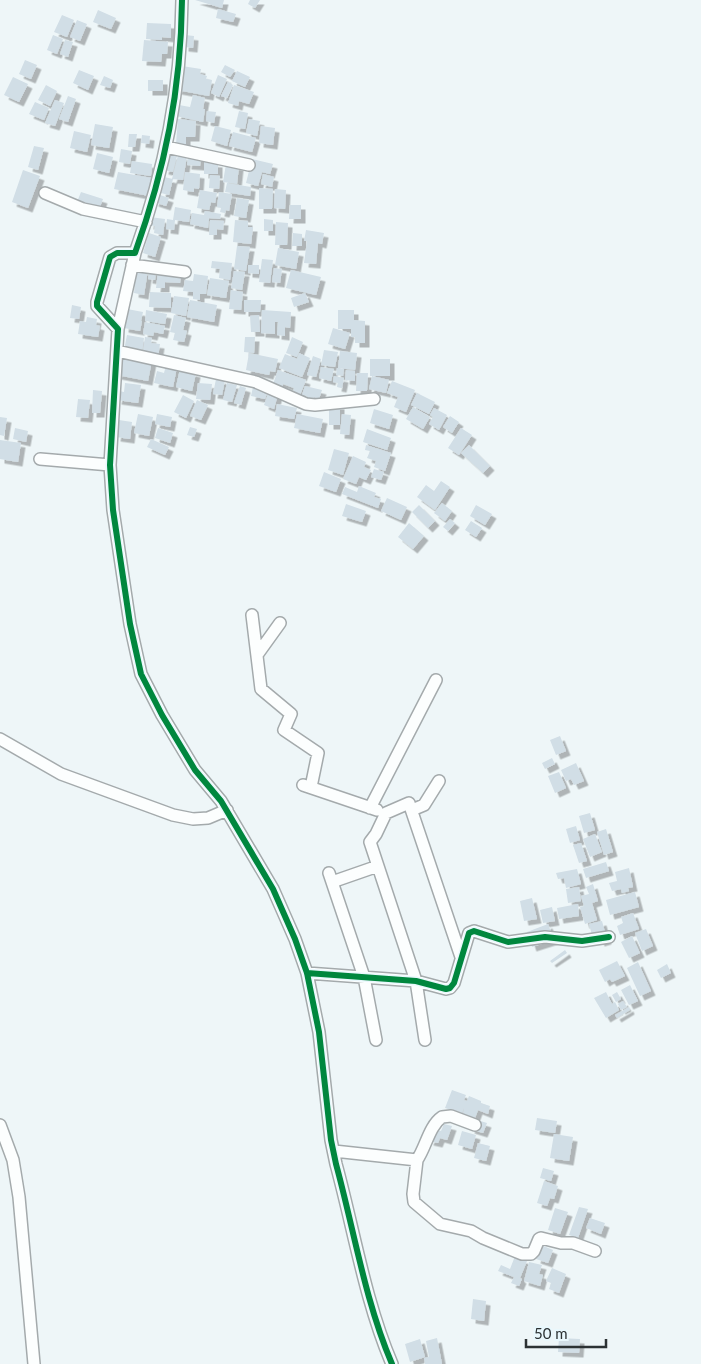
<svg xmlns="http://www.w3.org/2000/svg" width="701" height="1364" viewBox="0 0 701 1364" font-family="Lato,sans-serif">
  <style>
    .building { fill: #d1dee6; filter: url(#shadow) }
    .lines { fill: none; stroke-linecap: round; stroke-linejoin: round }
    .minor-casing { stroke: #a4aaac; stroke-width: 14 }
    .minor { stroke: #fcfefe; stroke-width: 11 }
    .cycleway-casing { stroke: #e9f8fd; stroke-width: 9 }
    .cycleway { stroke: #00873e; stroke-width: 6 }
  </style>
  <defs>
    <filter id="shadow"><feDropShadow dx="4.5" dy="4.5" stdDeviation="0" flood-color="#0004"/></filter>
  </defs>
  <rect width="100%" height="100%" fill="#eef6f8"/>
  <!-- building -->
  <path class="building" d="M195,0H224L222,8Z
    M250,0H260L255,8L248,4Z
    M218,9L236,14L233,22L216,18Z
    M98,10L116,18L111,29L93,22Z
    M62,15L74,20L67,37L54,32Z
    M77,20L87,24L80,41L70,37Z
    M147,23L171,24V38L162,37V40L146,39Z
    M53,35L63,39L57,54L47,50Z
    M185,35L194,36L193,48L184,47Z
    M65,40L73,42L68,57L60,54Z
    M144,40L168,42L167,54H162L161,62L142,61Z
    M25,60L37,65L31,79L19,74Z
    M225,65L235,70L230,77L221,72Z
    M182,66L201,69L200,74L207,76L206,79L212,80L209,96L177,90Z
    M79,70L94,76L88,90L73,83Z
    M237,71L250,77L245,87L232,81Z
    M218,75L227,79L219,97L211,93Z
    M104,76L113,80L110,88L100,85Z
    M13,77L28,84L19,102L4,95Z
    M148,80H163V91H148Z
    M228,82L233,85L227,98L221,96Z
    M46,85L57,91L50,106L38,100Z
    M234,85L254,92L249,104L239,101L238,106L228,103Z
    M193,95L205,98L203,109H205L203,122L176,116L179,105L190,107Z
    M68,96L76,99L68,122L59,119Z
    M55,100L64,103L55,126L45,123Z
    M35,102L49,108L44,120L29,114Z
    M207,111L216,112L214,123L206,121Z
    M239,111L248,113L245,129L235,127Z
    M178,119L196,121L195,137H186V144H176Z
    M249,119L260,121L257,136L246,133Z
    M95,124L113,127L109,148L91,145Z
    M215,126L231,130L227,146L211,141Z
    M261,126L275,128L273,145L259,143Z
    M74,131L91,135L87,152L70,148Z
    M233,132L256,138L252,152L229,146Z
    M129,134H137L135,147H128Z
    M142,135L150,136L149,144L141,143Z
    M34,146L44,148L38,170L28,167Z
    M121,149L132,151L130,164L119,162Z
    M97,153L113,157L109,173L93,169Z
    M168,154L177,156L173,172L164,170Z
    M178,155L187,156L183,180L172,179Z
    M188,155L201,157L200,166L187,165Z
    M252,159L273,164L270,174L262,172L258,186L246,183Z
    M132,161L152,164L151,176L130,173Z
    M204,162L218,163V174H204Z
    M226,164L239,166L237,184L223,182Z
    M23,170L40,176L28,208L12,202Z
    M118,172L152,178L149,196L114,189Z
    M185,172L200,174L199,189L194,188V192L183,190Z
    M263,174L274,177L272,187L261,184Z
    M210,175L220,176L219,189L209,188Z
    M164,177L173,179L169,195L161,193Z
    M227,183L251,187L250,196L225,192Z
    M259,188L273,189L272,209H259Z
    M275,189L286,190L285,209L274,208Z
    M200,190L217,193L215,203L211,202L209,210L197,208Z
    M81,192L103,199L98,212L77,202Z
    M219,192L232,194L229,211L226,210L225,213L220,212L221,208L217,207Z
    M157,194L169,198L166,206L154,202Z
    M237,198L249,200L246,218L234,216Z
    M290,205H301V219H289Z
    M175,207L191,210L189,222L175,220L174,230L166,229L167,219L173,220Z
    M205,211L221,214L220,219L209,218L208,228L190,224L192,213L204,215Z
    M150,217L165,219L163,235L154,233L155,226L149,225Z
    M264,219L273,220V231H264Z
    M210,220L224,221L223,230L217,229V235H209Z
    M235,220L248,221V227H253L251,244L233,242Z
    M276,222L288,223L287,245H275Z
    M306,230L324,233L322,244L318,243L316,264L304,263L307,241H304Z
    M149,233L161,237L155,257L143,253Z
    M293,233L302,234V246H292Z
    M237,246L250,247L246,271L234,269Z
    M278,248L299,252L296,269L275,265Z
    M262,259L273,260L270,283L259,282Z
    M212,261L232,263L230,280L219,278L220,269L211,268Z
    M248,265H259V274L248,273Z
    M274,268L282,269L280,283L272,282Z
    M138,269L148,270L144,295L134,293L135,287L130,286L131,277L136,278Z
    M149,270L156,271L155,280L148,279Z
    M291,270L321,277L316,295L286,288Z
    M234,271L245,272L242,290L231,288Z
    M158,272L181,273L180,283L165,282V288H156Z
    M194,274L208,276L206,294H200V300L193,299V292L183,291L185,280L193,281Z
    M210,278L229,281L226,298L207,295Z
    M231,290L243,292L241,310L229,309Z
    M150,292L171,293V308L149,307Z
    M305,293L309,302L294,307L291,298Z
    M174,296L189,298L186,316L171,313Z
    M190,300L217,305L214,322L187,317Z
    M244,300H261L260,312H244Z
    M72,305L81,307L79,319L70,318Z
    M127,309L143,312L141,321H142L140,331L124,328Z
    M146,310L167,314L165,324L145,321Z
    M262,310L291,312L290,328L285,327V336L277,335L278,322H275V334L261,333Z
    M338,310H354V320L365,321V343H355V337H351V329H338Z
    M174,315L186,318L183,330L187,331L184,342L173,340L175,333L170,332Z
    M259,315L260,332H251L250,316Z
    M87,317L97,319L96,325L100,326L98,337L78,334L80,321L86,322Z
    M145,322L165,326L163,334L154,332L153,336L143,334Z
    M333,328L350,333L345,349L328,344Z
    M127,335L144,338L142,353L124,350Z
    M145,337L152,338L151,343L160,344L158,357L146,355V352L143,351Z
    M245,337H255L254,353L244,352Z
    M292,337L303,342L297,357L286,353Z
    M324,350L338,352L335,367L321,365Z
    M340,351L357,353L355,370L338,368Z
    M249,353L278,359L275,372L270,371L269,375L246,370Z
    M299,353L310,358L302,377L279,368L285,354L297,359Z
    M121,354L152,360L148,381L117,375Z
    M313,356L321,359L316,377L307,375Z
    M370,359H390V376H370Z
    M166,365L177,367L173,387L154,383L157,371L164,373Z
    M321,367L334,369L331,381L319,378Z
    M337,368L344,369L343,376L336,375Z
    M180,369L196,373L192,391L176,387Z
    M278,370L306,380L300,395L293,392L294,388L283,384L282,388L273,384Z
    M346,370L355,371V381L345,380Z
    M357,373H368L367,391H356Z
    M334,376L344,378L342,388L337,387L338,383L333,382Z
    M372,376L389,380L386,393L369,389Z
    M216,379L225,380L222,395L213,394Z
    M392,381L415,390L406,412L394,407L398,397L387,393Z
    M125,383L141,385L138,403L117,400L119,391L124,392Z
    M198,383L212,384L210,400L196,399Z
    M227,383L237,385L232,402L223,400Z
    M240,386L246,388L241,405L234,403Z
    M305,386L322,390L319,399L314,397L312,402L306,400L307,396L302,395Z
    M253,387L268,391L265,399L251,396Z
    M93,390L102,391L100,413H92Z
    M269,391L278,394L274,409L264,405Z
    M417,393L435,402L429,414L411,405Z
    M183,395L194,401L186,418L174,412Z
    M78,399L90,400L88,418L76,417Z
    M197,400L208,405L201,420L190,416Z
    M277,404L297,408L294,419L275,416Z
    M329,405H340V425H329Z
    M413,407L430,417L423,429L406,419Z
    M434,408L447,415L439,430L429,424L433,417L430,415Z
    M374,409L393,415L389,429L370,423Z
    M138,414L153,417L149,436L134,433Z
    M157,414L172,417L170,427L155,424Z
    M297,414L323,419L320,433L294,428Z
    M342,414L351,415L349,435L340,434Z
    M450,416L459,422L452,433L443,427Z
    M0,417L7,418L4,436L0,435Z
    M119,420L132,422L130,439L116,437Z
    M190,427L197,429L194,437L187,435Z
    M15,428L28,431L26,442L13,439Z
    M158,428L173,433L170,443L155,438Z
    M461,428L472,435L459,455L448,448Z
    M367,429L391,438L387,450L363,442Z
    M151,439L169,447L165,455L147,447Z
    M0,440L21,443L18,462L0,459Z
    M366,445L391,453L385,471L374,467L376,461L367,458L370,451L365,450Z
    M469,445L490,466L483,473L461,453Z
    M334,449L349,453L343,475L328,470Z
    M353,456L366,462L364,467L371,470L366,480L359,477L356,484L343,479Z
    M374,469L384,472L381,480L371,477Z
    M324,472L341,479L336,492L319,486Z
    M441,481L450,487L435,510L417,497L426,485L434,491Z
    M359,486L376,493L374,497L381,499L378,508L342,494L345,487L357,492Z
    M387,498L407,507L401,520L381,511Z
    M442,503L452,511L445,521L434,513Z
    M346,504L366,511L362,522L342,516Z
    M419,505L435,521L428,528L412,512Z
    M476,505L492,514L485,525L470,516Z
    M450,519L455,523L448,531L443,527Z
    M471,521L482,528L476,537L465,530Z
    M409,523L424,536L413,549L398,537Z
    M560,736L566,751L556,755L550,740Z
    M552,758L555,764L545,769L542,763Z
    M576,763L584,781L574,785L571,779L566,781L561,770Z
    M559,772L566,788L555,793L548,776Z
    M590,813L595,830L584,833L579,816Z
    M576,826L580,840L570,843L566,829Z
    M606,829L613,852L604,855L597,832Z
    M595,834L602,852L590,857L583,839Z
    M581,843L587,861L579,863L573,845Z
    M606,862L609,871L586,878L583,869Z
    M629,868L633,887L628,888L629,891L622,893L621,889L612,891L609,883L617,881L615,872Z
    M577,869L581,884L566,888L564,878L558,879L556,873Z
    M593,884L598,901L592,903L597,920L585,924L580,907L584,906L581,896L589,894L586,887Z
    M579,887L581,901L568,903L566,889Z
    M635,892L639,907L610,915L606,900Z
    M532,898L537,919L524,921L520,901Z
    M578,904L579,916L559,919L557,908Z
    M552,907L555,921L543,923L540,910Z
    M633,913L639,929L620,935L617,926L623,923L621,917Z
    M602,921L607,940L600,942L598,933L592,935L589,924Z
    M548,924L554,940L532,947L527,932Z
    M646,929L653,946L642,951L635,933Z
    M632,936L640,953L629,958L621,942Z
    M565,950L567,953L552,963L550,961Z
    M617,961L625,976L612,982L610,979L605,982L599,970Z
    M638,962L651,991L640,996L627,968Z
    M667,964L671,973L661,978L657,970Z
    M630,985L638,1001L629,1005L621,990Z
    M606,992L612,1004L615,1002L619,1010L606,1018L594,998Z
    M617,992L621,999L616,1002L612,995Z
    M623,1001L627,1007L621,1010L618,1004Z
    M629,1007L630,1010L617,1018L615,1015Z
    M452,1090L466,1095L464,1100L467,1101L469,1096L481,1101V1103L490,1106L488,1114L478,1110L475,1118L463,1114L464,1108L461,1116L450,1112L451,1110L445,1108Z
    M537,1118L557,1121L555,1133L535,1130Z
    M474,1119L487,1123L483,1133L470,1129Z
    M444,1124L452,1126L447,1140L440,1138L438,1143L429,1141L433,1129L441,1131Z
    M462,1131L476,1135L472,1149L458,1145Z
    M554,1134L573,1137L569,1161L550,1158Z
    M478,1143L490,1146L486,1161L474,1158Z
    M543,1168L554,1171L551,1181L540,1178Z
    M544,1181L558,1186L554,1199L550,1198L547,1206L537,1203Z
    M579,1207L588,1209L578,1238L569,1235Z
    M555,1208L568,1212L560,1234L548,1230Z
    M590,1218L605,1223L601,1234L586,1228Z
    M541,1245L553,1250L548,1263L536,1259Z
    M515,1256L527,1261L520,1278L522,1279L519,1286L511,1283L514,1277L498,1271L501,1265L510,1269Z
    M529,1262L542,1265L539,1274L543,1275L540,1286L524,1281Z
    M552,1268L566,1274L559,1293L549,1289L551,1283L546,1281Z
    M473,1299L486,1301L484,1321L471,1319Z
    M437,1338L442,1364H425L424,1358L429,1357L426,1341Z
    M559,1338L580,1339L579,1353L558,1352Z
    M420,1339L425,1357L410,1362L405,1344Z"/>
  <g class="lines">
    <!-- minor casing -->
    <g class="minor-casing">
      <path id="minor" d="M182,0C181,90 165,169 135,253H117L110,257L97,302V306L118,329L110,465L113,510L130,624L141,674L162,715L195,770L221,801L273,889L295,939L307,973L319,1032L331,1140L336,1164C354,1230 365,1301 392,1364
        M166,147L249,165
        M45,193L83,209L146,222
        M132,265L185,272
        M118,329L135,253
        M117,351L256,382L306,404L315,405L374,399
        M40,459L110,465
        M252,615L261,689L291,714L284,730L318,753L311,787
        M257,655L280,623
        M0,739L61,774L173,815L193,819L208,818L227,810
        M303,785L377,810
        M370,808L436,680
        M412,810L424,805L439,781
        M329,873L364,977L376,1040
        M332,882L378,866
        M307,973L416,981L446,989L450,988L454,983L469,933L474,931L508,942L545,937L582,941L609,937
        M425,1040L416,981L370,842L376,834L386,813L409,803L461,957
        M0,1125L13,1160L19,1197L34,1364
        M334,1151L417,1160C426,1147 429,1126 442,1117L451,1116L475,1125
        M417,1160L413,1194L414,1202L440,1224L471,1231L483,1238L522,1254H531L534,1251L539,1239L541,1238L561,1243H573L595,1251"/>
    </g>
    <!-- minor -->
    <use href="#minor" class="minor"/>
    <!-- cycleway casing -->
    <g class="cycleway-casing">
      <path id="cycleway" d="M182,0C181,90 165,169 135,253H117L110,257L97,302V306L118,329L110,465L113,510L130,624L141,674L162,715L195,770L221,801L273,889L295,939L307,973L319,1032L331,1140L336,1164C354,1230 365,1301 392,1364
        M307,973L416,981L446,989L450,988L454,983L469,933L474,931L508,942L545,937L582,941L609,937"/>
    </g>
    <!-- cycleway -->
    <use href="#cycleway" class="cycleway"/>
  </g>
  <!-- scale -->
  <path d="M526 1339v8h80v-8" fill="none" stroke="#2c3234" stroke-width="2.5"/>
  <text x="534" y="1339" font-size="15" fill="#2c3234" stroke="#e9f8fd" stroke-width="4" paint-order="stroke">50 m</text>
</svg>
